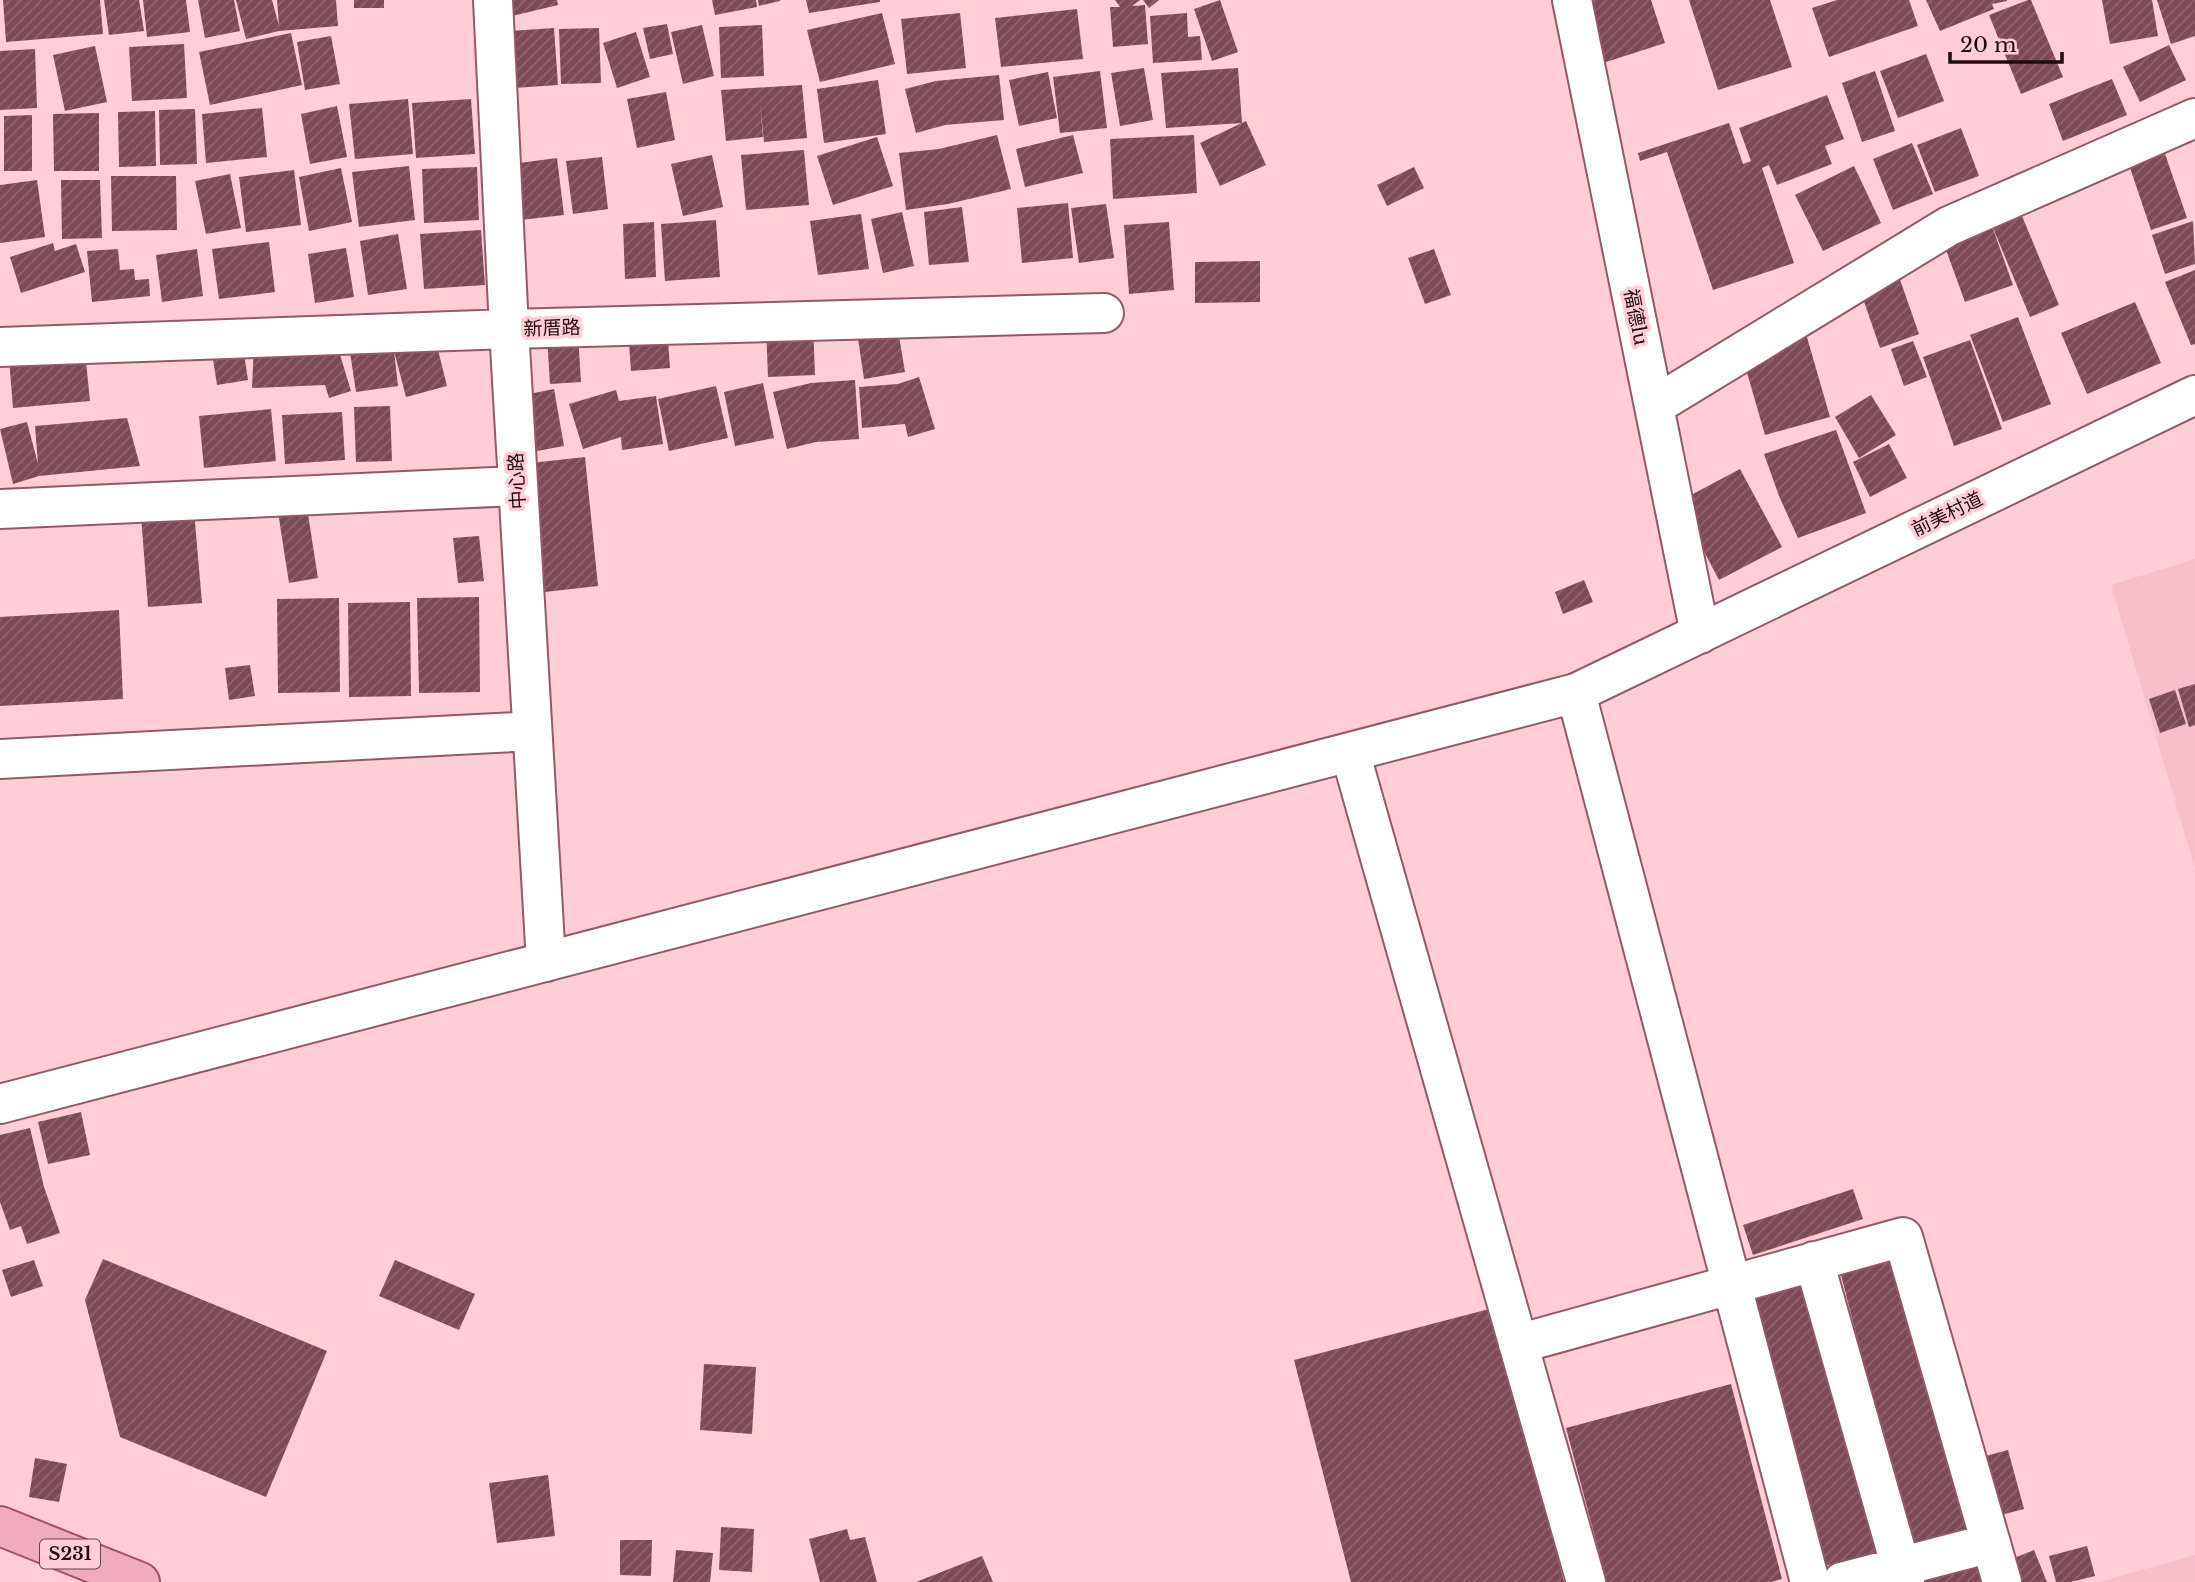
<svg xmlns="http://www.w3.org/2000/svg" width="2195" height="1582" viewBox="0 0 2195 1582" font-family="'Libre Baskerville','Noto Sans SC',serif">
  <style>
    .built { fill: #f8becb }
    .building { fill: url(#building-hatch) }
    .lines { fill: none; stroke-linecap: round; stroke-linejoin: round }
    .minor-casing { stroke: #915a68; stroke-width: 42 }
    .major-casing { stroke: #a04f65; stroke-width: 42 }
    .minor { stroke: #fff; stroke-width: 38 }
    .major { stroke: #f0abbe; stroke-width: 38 }
    .labels { text-anchor: middle; dominant-baseline: central; stroke-width: 7; stroke-linejoin: round; paint-order: stroke }
    .shield { fill: #ffccd7; stroke: #62454c; stroke-width: 2 }
    .shield-label { font-size: 18px; font-weight: bold; fill: #1f0b10 }
    .street-label { font-size: 19px; fill: #1f0b10; stroke: #ffccd7 }
  </style>
  <defs>
    <pattern id="building-hatch" width="6" height="6" patternUnits="userSpaceOnUse" patternTransform="scale(1.75)"><rect width="6" height="6" fill="#7e4956"/><path d="M-1 1l2-2M0 6l6-6M5 7l2-2" fill="none" stroke="#8e646e"/></pattern>
  </defs>
  <rect width="100%" height="100%" fill="#ffccd7"/>
  <!-- built -->
  <path class="built" d="M2195,559V868L2111,585Z
    M2195,1555V1582H2099Z"/>
  <!-- building -->
  <path class="building" d="M3,0H100L103,34L6,42Z
    M104,0H139L144,31L109,35Z
    M143,0H186L190,32L147,37Z
    M198,0H234L240,31L205,38Z
    M236,0H272L279,26L277,0H336L338,26L279,31L246,39Z
    M354,0H384V8H354Z
    M494,0H557L558,5L500,19Z
    M712,0H756L757,7L715,15Z
    M758,0H780V1L759,6Z
    M806,0H880V2L809,13Z
    M1115,0H1140L1132,6L1145,5L1148,44L1113,47L1110,7H1120Z
    M1143,0H1159L1149,8Z
    M1220,0L1238,52L1212,61L1194,9Z
    M1583,0H1651L1665,43L1603,63Z
    M1689,0H1770L1792,67L1718,90Z
    M1837,0H1909L1918,26L1829,57L1812,8Z
    M1926,0H2007V1L1992,4L1994,9L1940,31Z
    M2028,0H2031L2063,77L2021,94L1989,15Z
    M2102,0H2152L2158,36L2110,44Z
    M2157,0H2195V36L2171,44Z
    M1077,9L1083,59L1001,67L995,18Z
    M882,13L895,64L820,82L807,30Z
    M960,13L966,68L907,74L901,19Z
    M1187,13L1188,37L1200,36L1202,60L1153,63L1150,16Z
    M667,24L673,54L650,59L643,28Z
    M702,25L714,76L683,84L671,32Z
    M762,25L764,76L721,78L719,27Z
    M554,28L558,85L514,88L510,31Z
    M599,28L601,83L561,84L559,29Z
    M636,32L650,77L617,88L603,43Z
    M291,33L302,85L210,105L199,52Z
    M331,36L340,84L305,90L297,42Z
    M184,44L187,98L132,101L129,47Z
    M2169,45L2186,80L2140,102L2123,67Z
    M95,46L107,102L65,111L53,55Z
    M35,49L37,108L0,110V51Z
    M1926,54L1944,101L1898,118L1880,71Z
    M1144,68L1153,120L1120,126L1111,73Z
    M1238,68L1242,123L1166,128L1161,73Z
    M1100,71L1107,128L1060,133L1053,77Z
    M1875,71L1895,131L1862,142L1842,83Z
    M1048,72L1057,118L1019,126L1009,80Z
    M999,75L1004,120L945,125L916,133L905,89L936,81Z
    M2112,79L2127,115L2063,141L2049,104Z
    M878,80L886,134L824,143L817,89Z
    M802,85L807,138L764,142L760,102L763,137L726,141L721,90Z
    M666,92L675,140L637,148L627,99Z
    M1827,95L1844,139L1825,146L1832,164L1777,185L1769,165L1762,168L1794,263L1713,290L1667,152L1640,161L1638,153L1729,123L1743,164L1751,161L1739,128Z
    M408,99L413,154L355,159L349,104Z
    M471,99L475,154L416,158L412,103Z
    M337,106L347,157L310,164L301,114Z
    M262,108L267,157L206,163L202,114Z
    M195,109L197,164L160,165L159,110Z
    M155,111L156,166L119,167L118,112Z
    M99,113V171H54L53,114Z
    M32,115V171H4V116Z
    M1246,121L1266,165L1220,186L1200,143Z
    M1961,128L1979,176L1935,192L1917,145Z
    M997,135L1011,189L948,204L906,210L899,153L939,149Z
    M1073,135L1083,173L1025,187L1016,149Z
    M1194,135L1197,193L1113,199L1110,139Z
    M877,137L893,186L833,205L817,156Z
    M1912,143L1933,194L1893,210L1873,159Z
    M2162,145L2187,218L2151,230L2126,156Z
    M804,150L809,205L746,210L741,155Z
    M712,155L723,207L683,216L671,164Z
    M602,157L608,209L573,214L566,161Z
    M557,158L564,215L512,221L504,165Z
    M409,166L415,220L359,227L352,172Z
    M1854,166L1881,223L1823,251L1795,195Z
    M477,167L479,220L424,223L422,169Z
    M1414,167L1424,188L1387,206L1377,185Z
    M341,168L352,222L309,231L299,177Z
    M294,170L301,225L246,232L239,177Z
    M230,174L241,228L206,234L195,181Z
    M111,176H176L177,230L112,231Z
    M37,180L45,237L0,243V185Z
    M61,180H100L102,238L62,239Z
    M1068,203L1073,258L1022,263L1017,208Z
    M1106,204L1114,258L1079,263L1071,208Z
    M962,207L969,262L929,265L924,212Z
    M902,212L914,266L883,273L871,219Z
    M861,214L869,269L818,275L810,221Z
    M2022,216L2059,305L2030,317L1993,228Z
    M716,220L720,277L665,281L661,224Z
    M2193,221L2195,264L2165,274L2152,235Z
    M654,222L656,277L625,279L623,224Z
    M1169,222L1174,290L1129,294L1124,225Z
    M1993,229L2013,285L1965,302L1945,247Z
    M481,230L485,285L424,289L420,234Z
    M398,234L407,289L368,295L360,241Z
    M269,242L275,292L219,299L212,249Z
    M53,243L55,251L76,244L85,272L21,293L10,257Z
    M346,248L354,297L315,303L308,254Z
    M118,249L120,270L134,269L135,280L149,279L150,296L92,302L87,251Z
    M197,249L203,296L162,302L156,255Z
    M1434,249L1451,295L1425,304L1408,258Z
    M1260,261V302L1195,303V262Z
    M2195,270V344L2191,345L2165,282Z
    M1897,271L1919,334L1880,348L1858,284Z
    M2135,302L2161,363L2087,394L2061,333Z
    M2018,317L2051,404L2003,422L1970,335Z
    M896,318L905,372L864,379L856,325Z
    M1802,320L1830,417L1765,435L1737,338Z
    M813,324L815,375L768,377L766,326Z
    M667,326L670,368L631,371L628,330Z
    M433,330L447,386L406,397L394,351L398,386L356,392L349,346Z
    M578,335L581,382L550,384L547,336Z
    M335,338L351,391L329,398L325,385L252,388L254,344Z
    M1970,340L2002,429L1954,446L1923,357Z
    M242,341L248,380L217,385L211,346Z
    M1913,341L1927,377L1904,386L1891,349Z
    M85,352L90,401L13,408L9,359Z
    M919,377L935,429L908,437L905,424L862,428L859,387L898,384Z
    M855,380L859,439L816,442L787,449L773,392L811,383Z
    M763,383L774,438L735,446L724,392Z
    M716,386L728,438L669,451L658,399Z
    M554,389L564,446L521,454L529,394Z
    M616,390L619,401L656,396L663,444L622,450L621,437L583,449L569,404Z
    M1871,395L1896,435L1859,458L1835,417Z
    M390,406L392,461L356,462L354,407Z
    M271,409L276,461L204,468L199,416Z
    M342,412L345,460L285,464L282,415Z
    M127,418L140,466L39,476L13,484L0,429L27,422L38,464L35,426Z
    M1836,430L1866,513L1798,538L1779,496L1764,454Z
    M1889,444L1907,478L1870,497L1853,462Z
    M585,457L598,586L527,594L513,465Z
    M1740,469L1782,547L1719,580L1678,502Z
    M307,508L318,578L289,583L278,512Z
    M194,511L202,603L148,607L141,515Z
    M479,536L484,581L458,583L453,538Z
    M1584,580L1593,602L1563,614L1555,592Z
    M479,597L480,692L419,693L417,598Z
    M339,598L340,692L278,693L277,599Z
    M410,602L411,696L349,697L348,603Z
    M119,610L123,699L0,706V617Z
    M250,665L255,696L229,700L225,668Z
    M2195,684V725L2189,727L2178,689Z
    M2175,690L2186,724L2160,733L2149,699Z
    M81,1112L90,1155L48,1164L38,1122Z
    M30,1128L44,1187L60,1233L27,1244L21,1226L10,1230L0,1202V1135Z
    M1853,1189L1863,1219L1753,1255L1743,1225Z
    M1897,1257L1967,1530L1910,1545L1840,1271Z
    M103,1259L327,1351L266,1497L120,1437L85,1300Z
    M34,1260L43,1286L11,1297L2,1270Z
    M395,1260L475,1294L459,1330L379,1296Z
    M1812,1278L1882,1551L1825,1566L1755,1293Z
    M1493,1308L1564,1582H1351L1294,1360Z
    M704,1364L756,1367L752,1434L700,1430Z
    M1731,1384L1782,1579L1771,1582H1607L1566,1428Z
    M2008,1450L2024,1509L1997,1516L1982,1457Z
    M35,1458L67,1464L59,1502L29,1497Z
    M548,1475L555,1536L497,1543L489,1483Z
    M721,1527L754,1529L752,1572L719,1570Z
    M847,1529L850,1540L865,1537L877,1582H820L809,1539Z
    M620,1540H652L651,1576L620,1575Z
    M2087,1546L2095,1576L2071,1582H2056L2049,1556Z
    M676,1550L713,1553L710,1582H673Z
    M2034,1550L2047,1582H2015L2007,1561Z
    M982,1556L993,1582H916Z
    M1985,1563L1990,1582H1926V1579Z"/>
  <g class="lines">
    <!-- minor casing -->
    <g class="minor-casing">
      <path id="minor" d="M493,0L509,329L546,962
        M1572,0L1700,634
        M0,347L509,329L1104,313
        M1654,406L1949,226L2195,118
        M0,509L518,486
        M1576,693L1810,1582
        M1350,752L1586,1582
        M0,759L532,731
        M0,1104L1576,693L2195,395
        M1814,1261L1905,1582
        M1518,1344L1903,1237L2002,1582
        M1842,1582L1991,1543"/>
    </g>
    <!-- major casing -->
    <g class="major-casing">
      <path id="major" d="M0,1526L140,1582"/>
    </g>
    <!-- minor -->
    <use href="#minor" class="minor"/>
    <!-- major -->
    <use href="#major" class="major"/>
  </g>
  <g class="labels">
    <!-- shield labels -->
    <rect class="shield" x="40" y="1539.5" width="60" height="29" rx="5"/>
    <g class="shield-label">
      <text x="70" y="1554">S231</text>
    </g>
    <!-- street labels -->
    <g class="street-label">
      <text transform="translate(1636 317) rotate(79)">福德lu</text>
      <text transform="translate(552 328) rotate(-2)">新厝路</text>
      <text transform="translate(517 481) rotate(-93)">中心路</text>
      <text transform="translate(1947 514) rotate(-26)">前美村道</text>
    </g>
  </g>
  <!-- scale -->
  <path d="M1950 52v10h112v-10" fill="none" stroke="#1f0b10" stroke-width="3.5"/>
  <text x="1960" y="52" font-size="21" fill="#1f0b10" stroke="#ffccd7" stroke-width="5" paint-order="stroke">20 m</text>
</svg>
